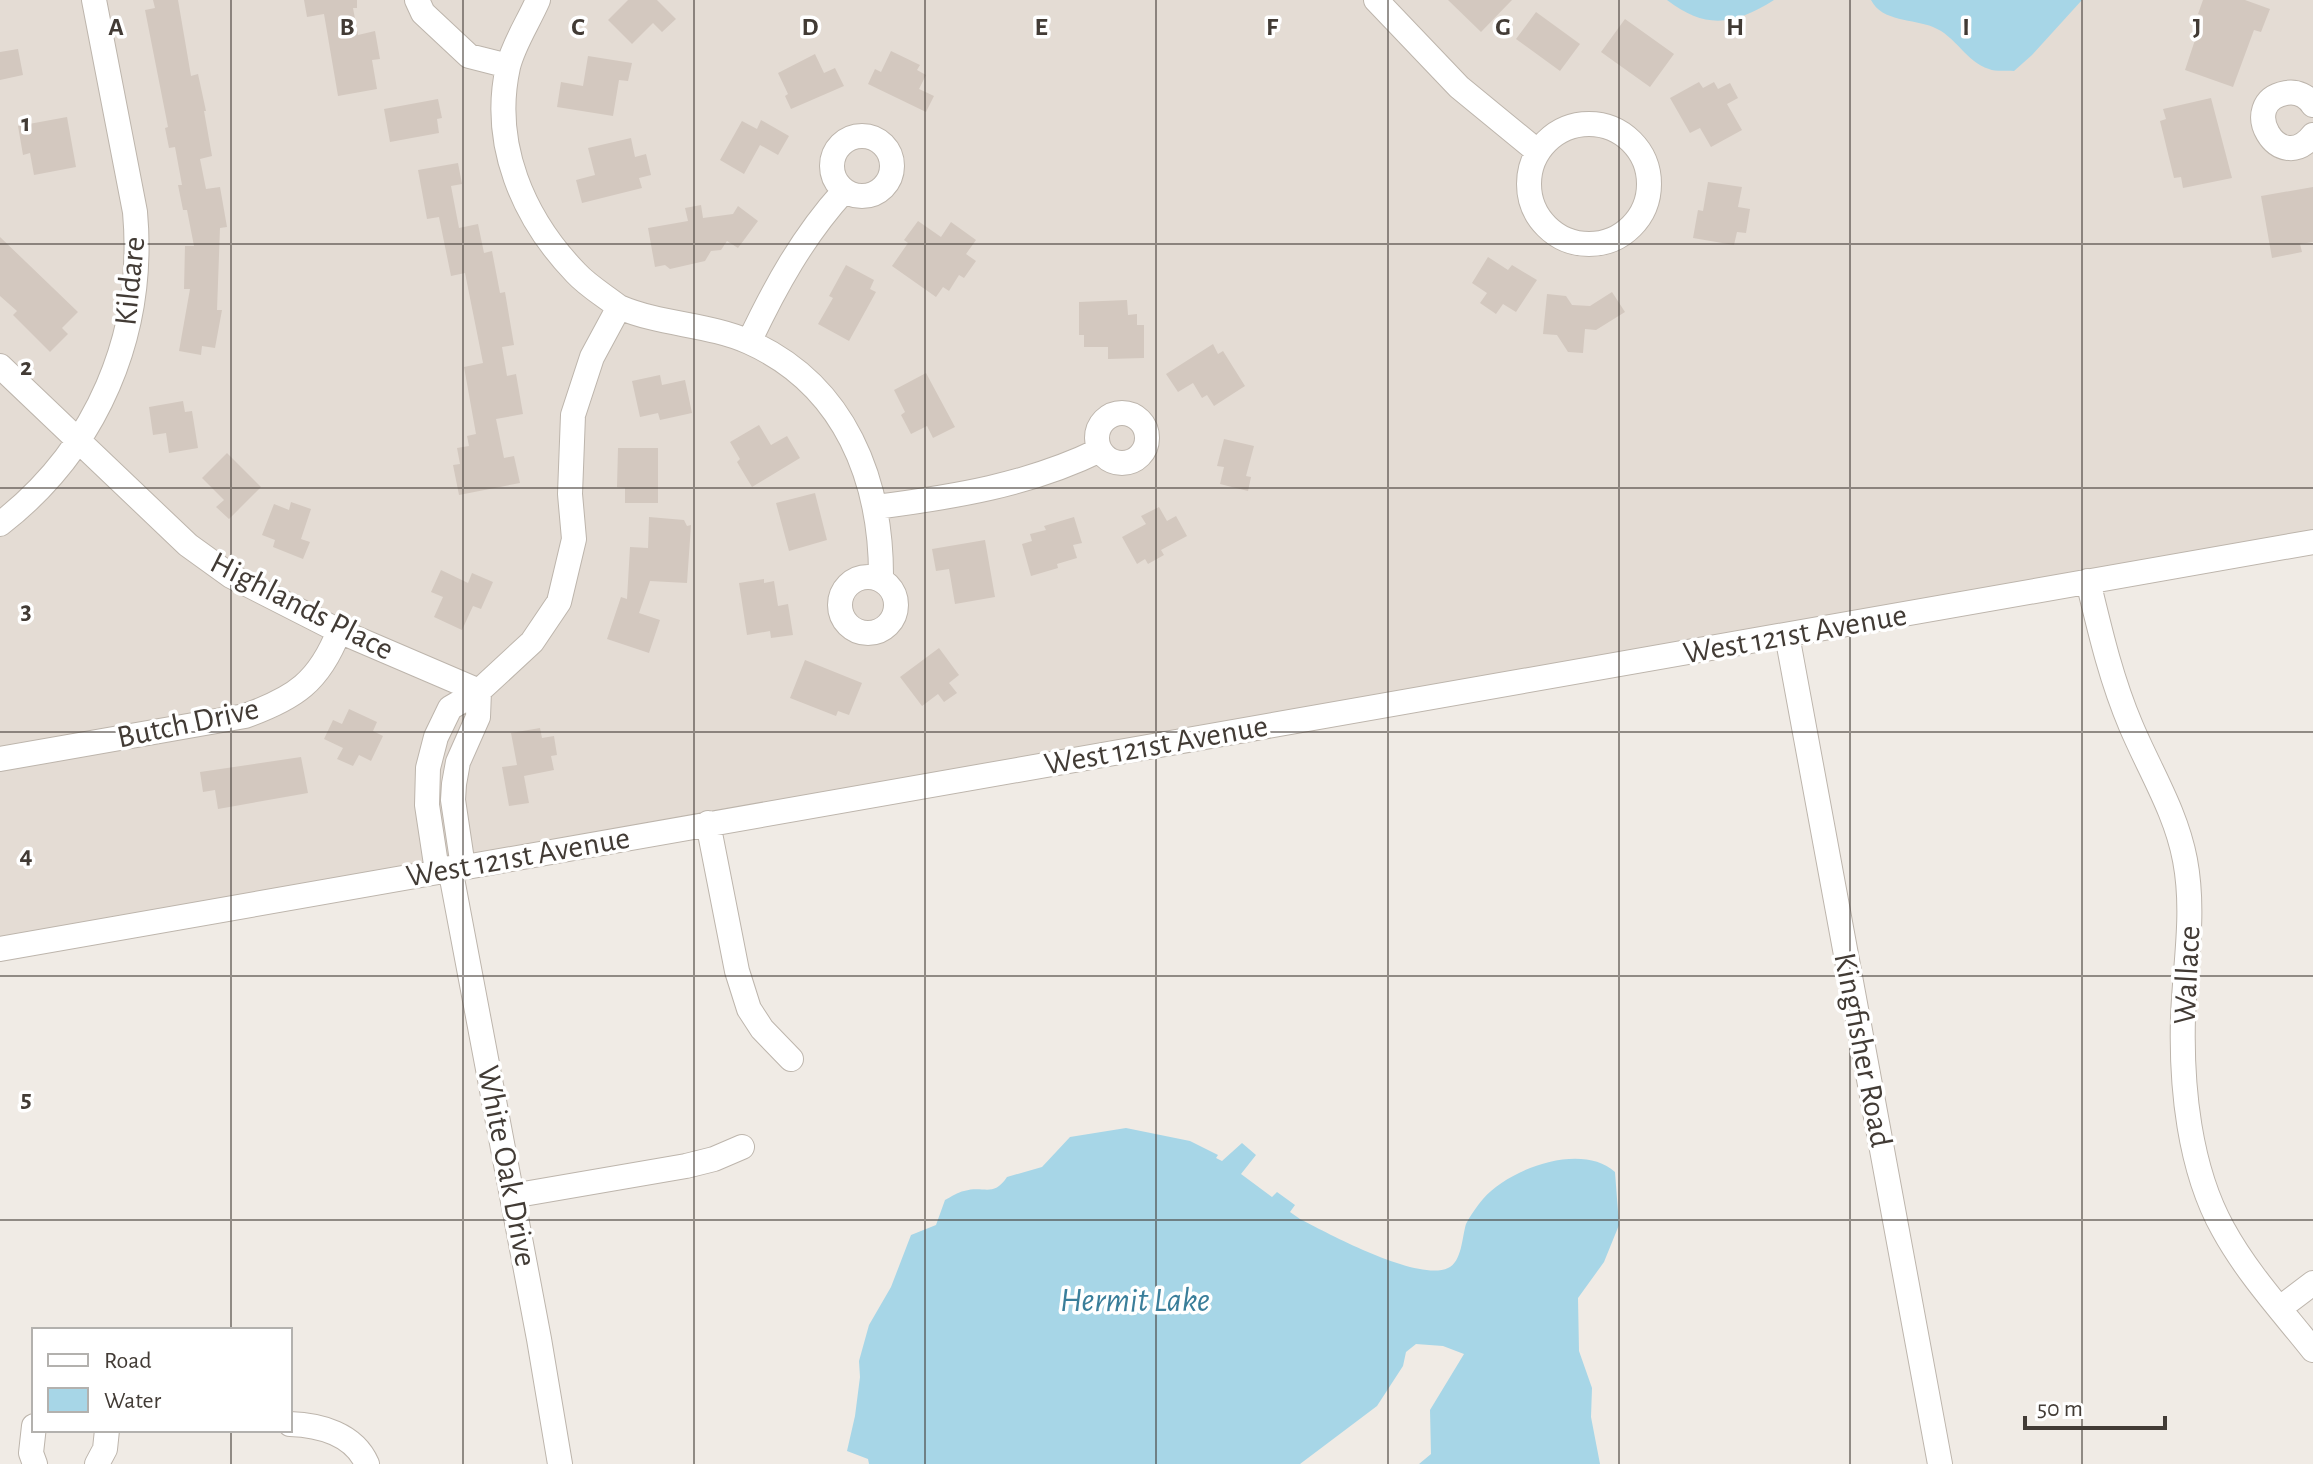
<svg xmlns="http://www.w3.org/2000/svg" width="2313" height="1464" viewBox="0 0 2313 1464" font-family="'Alegreya Sans',sans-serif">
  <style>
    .residential { fill: #e4dcd4 }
    .water { fill: #a7d6e7 }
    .building { fill: #d3c8bf }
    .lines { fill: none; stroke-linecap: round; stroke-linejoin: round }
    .minor-casing { stroke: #bdb5ac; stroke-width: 26 }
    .minor { stroke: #fff; stroke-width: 24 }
    .grid { fill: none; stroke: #423b35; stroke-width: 2; stroke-opacity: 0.55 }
    .labels { text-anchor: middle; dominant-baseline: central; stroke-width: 7; stroke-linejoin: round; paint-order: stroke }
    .street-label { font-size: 32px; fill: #423b35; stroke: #fff }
    .water-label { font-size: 34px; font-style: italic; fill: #3a7e9a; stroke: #fff }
    .grid-label { font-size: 26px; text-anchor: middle; font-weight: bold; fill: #423b35; stroke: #fff; stroke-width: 7; stroke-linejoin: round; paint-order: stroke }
  </style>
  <rect width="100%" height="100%" fill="#f0ebe5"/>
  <!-- residential -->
  <path class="residential" d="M0,0H2313V532L0,940Z"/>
  <!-- water -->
  <path class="water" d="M1667,0H1774C1734,25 1706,30 1667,0Z
    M1871,0H2082L2032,55L2014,71C2007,70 1996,72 1989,69C1966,62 1956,36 1933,27C1914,19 1882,22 1871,0Z
    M1126,1128L1190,1141L1218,1155L1216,1158L1222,1161L1242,1143L1256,1155L1241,1174L1272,1197L1277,1192L1295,1205L1290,1212L1300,1219C1329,1234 1418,1282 1448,1268C1462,1262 1462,1237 1466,1224C1470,1216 1477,1206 1483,1199C1510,1168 1582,1142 1615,1172L1619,1225L1604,1262L1578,1298L1579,1351L1592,1388L1591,1417L1600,1464H1419L1431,1454L1430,1410L1464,1354L1443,1346L1416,1344L1406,1352L1403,1366L1377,1406L1300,1464H869L868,1459L847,1451L855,1416L860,1377L859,1361L869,1325L891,1287L911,1235L936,1225L945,1200C951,1197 958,1192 964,1191C984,1185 993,1198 1007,1177L1042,1167L1070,1137Z"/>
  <!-- building -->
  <path class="building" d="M153,0H178L191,76L198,74L206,111H204L212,156L200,159L206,189L220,187L227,227L220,228L217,310H222L215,348L202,346L201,355L179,351L190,289H184L185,246H194L187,210H183L178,185H182L175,147L169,148L165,128L168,127L145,10L155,8Z
    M304,0H357V8H353L358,35L375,31L380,59L372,60L377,89L338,96L324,14L307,17Z
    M628,0H657L676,19L662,32L653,23L632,44L608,20Z
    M1448,0H1512L1481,32Z
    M2203,0H2245L2270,9L2261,32L2254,30L2233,87L2185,70L2203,16L2198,14Z
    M1536,12L1580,44L1560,71L1516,39Z
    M1625,19L1674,54L1650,87L1601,52Z
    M18,49L23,75L0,80V52Z
    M891,51L920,65L917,70L926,75L919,89L934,96L926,112L868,84L875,69L881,72Z
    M815,54L824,73L835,68L844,86L791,109L785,96L788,94L778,73Z
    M588,56L632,63L628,81L619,80L613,116L557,107L561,82L583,86Z
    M1699,82L1703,88L1714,82L1718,89L1730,83L1738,98L1727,104L1742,130L1711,147L1700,128L1690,133L1670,98Z
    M2211,98L2232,178L2183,188L2181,177L2174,178L2160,121L2166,119L2163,109Z
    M438,99L442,118L437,119L439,133L390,142L384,109Z
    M67,117L76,167L34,175L30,153L23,155L18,126Z
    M761,120L789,136L778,155L760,145L744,174L720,160L742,121L757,129Z
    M631,138L635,157L646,154L651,175L639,178L642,188L582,203L576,180L595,175L588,148Z
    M458,163L462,184L451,186L459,228L478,224L484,253L492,251L500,293L505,292L514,345L502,347L507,376L516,374L523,414L496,419L504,458L514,456L520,483L459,495L453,465L460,464L457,448L469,446L467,436L476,434L464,367L483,363L465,273L451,276L439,217L427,219L418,170Z
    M1708,182L1742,187L1738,207L1750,209L1746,233L1737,232L1734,245L1693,238L1698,210L1703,211Z
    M2313,187V242L2300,244L2302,252L2272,258L2261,196Z
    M701,205L703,218L733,214L738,206L758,221L738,248L727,241L721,250L711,251L705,261L670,269L665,265L655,267L648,228L688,221L685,208Z
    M918,221L941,237L951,222L976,240L966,254L976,261L964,278L959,275L949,291L943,287L936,297L892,266L908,243L904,240Z
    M0,237L78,312L62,328L68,334L50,352L13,315L17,311L0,296Z
    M1488,257L1508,270L1512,265L1537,280L1516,312L1503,304L1496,314L1480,303L1487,293L1472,283Z
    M846,265L874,280L870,289L876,292L849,341L818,324L833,298L829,296Z
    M1612,292L1625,312L1596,330L1585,329L1583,353L1568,352L1557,335L1543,334L1547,294L1566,296L1572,305L1590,306Z
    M1127,300L1128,315L1137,314V325H1144V358L1108,359V347H1084V335H1079V302Z
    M1213,344L1218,354L1223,351L1245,386L1214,406L1207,395L1202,398L1193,383L1178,392L1166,374Z
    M926,373L955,427L933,438L927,426L911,434L901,415L905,412L894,390Z
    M660,375L662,385L685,380L692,413L660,420L658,413L640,417L632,381Z
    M183,401L185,412L192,411L198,448L169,453L166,433L153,435L149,407Z
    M759,425L771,445L787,436L800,458L752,487L737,462L740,459L730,442Z
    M1224,439L1254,446L1246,476L1251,477L1248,491L1220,484L1224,467L1217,466Z
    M618,448H658V503H625V488L617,487Z
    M227,453L261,487L229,519L216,507L224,500L202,478Z
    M815,493L827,540L789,551L776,503Z
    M291,502L311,509L301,539L310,542L303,559L273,547L275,540L262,535L274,504L289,510Z
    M1159,507L1167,521L1176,516L1187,536L1161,550L1164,555L1148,564L1145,559L1137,564L1122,537L1146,524L1141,516Z
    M649,517L684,520L687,526L691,525L687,583L650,581L639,613L660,620L649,653L607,639L621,597L627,599L630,547L648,548Z
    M1074,517L1082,543L1073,545L1077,558L1057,564L1058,568L1031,576L1022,544L1032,541L1030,534L1046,530L1044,526Z
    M985,540L995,597L955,604L949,569L936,571L932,549Z
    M441,570L468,583L472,573L493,582L481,609L473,606L462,630L434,617L443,597L431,592Z
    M764,579V583L774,581L778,606L788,604L793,635L771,638L770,631L747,635L739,583Z
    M939,648L959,675L949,683L957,693L944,702L938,694L922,706L900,677Z
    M805,660L862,683L849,715L838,711L836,716L790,698Z
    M349,709L377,722L373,731L383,736L371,761L359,755L353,766L337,759L343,748L324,739L333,720L342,724Z
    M540,728L542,738L554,736L557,755L551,756L554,770L524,776L529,803L509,806L502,767L517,765L511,733Z
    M301,757L308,793L218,809L215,790L203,792L200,772Z"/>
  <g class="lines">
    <!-- minor casing -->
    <g class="minor-casing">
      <path id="minor" d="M417,0L423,13L469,56L508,66
        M1376,0L1459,87L1537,151
        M2313,105C2307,96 2297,91 2286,93C2236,102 2279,178 2313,135
        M1529 184a60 60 0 1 1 120 0a60 60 0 1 1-120 0Z
        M832 166a30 30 0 1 1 60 0a30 30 0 1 1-60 0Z
        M619,307C661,325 709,324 749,342C845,385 882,480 881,580
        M749,342C775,287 803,236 844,191
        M0,366L188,545L231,576L339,631L479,691
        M1097 438a25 25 0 1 1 50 0a25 25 0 1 1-50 0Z
        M876,507C953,497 1029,485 1100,450
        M0,524C97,449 146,334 135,212L94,0
        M840 605a28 28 0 1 1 56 0a28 28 0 1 1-56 0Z
        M2088,581C2100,631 2111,679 2131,726C2150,771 2176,812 2185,860C2195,913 2185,964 2183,1017C2181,1086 2189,1168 2223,1229C2247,1273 2282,1311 2313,1350
        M1787,635L1940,1464
        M0,759L245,716C295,698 319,682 339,631
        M708,823L737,971L749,1009L762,1029L791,1059
        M463,867L453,800L454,784L458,762L478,717L479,691
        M450,868L539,1339L560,1464
        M437,871L427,805L428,768L436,737L450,708L479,691L532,642L559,602L574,539L570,494L573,415L592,357L619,307C605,296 588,286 576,273C523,218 491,144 508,67C513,45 529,21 538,0
        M0,949L2313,542
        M512,1196L686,1166L714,1159L742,1147
        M2280,1308L2313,1283
        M290,1424C320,1425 354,1434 367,1464
        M34,1426L31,1453L35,1464
        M97,1464L105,1449L107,1430"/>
    </g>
    <!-- minor -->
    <use href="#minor" class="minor"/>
  </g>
  <!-- grid -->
  <path class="grid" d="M231,0V1330M463,0V1464M694,0V1464M925,0V1464M1156,0V1464M1388,0V1464M1619,0V1464M1850,0V1464M2082,0V1464M0,244H2313M0,488H2313M0,732H2313M0,976H2313M0,1220H2313M231,1430V1464"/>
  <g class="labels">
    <!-- street labels -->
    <g class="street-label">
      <text transform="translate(130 281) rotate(-84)">Kildare</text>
      <text transform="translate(302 606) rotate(27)">Highlands Place</text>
      <text transform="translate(1795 634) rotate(-10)">West 121st Avenue</text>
      <text transform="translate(188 723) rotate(-12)">Butch Drive</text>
      <text transform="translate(1156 745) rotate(-10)">West 121st Avenue</text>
      <text transform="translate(518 857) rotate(-10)">West 121st Avenue</text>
      <text transform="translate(2187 975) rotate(-87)">Wallace</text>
      <text transform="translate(1863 1050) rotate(79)">Kingfisher Road</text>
      <text transform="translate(507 1166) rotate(79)">White Oak Drive</text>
    </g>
    <!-- water labels -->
    <g class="water-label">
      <text x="1135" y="1301">Hermit Lake</text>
    </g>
  </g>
  <g class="grid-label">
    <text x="116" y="35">A</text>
    <text x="347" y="35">B</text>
    <text x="578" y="35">C</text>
    <text x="810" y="35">D</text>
    <text x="1041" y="35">E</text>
    <text x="1272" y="35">F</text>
    <text x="1503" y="35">G</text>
    <text x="1735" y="35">H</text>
    <text x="1966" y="35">I</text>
    <text x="2197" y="35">J</text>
    <text x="26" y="131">1</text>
    <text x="26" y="375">2</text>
    <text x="26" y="619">3</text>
    <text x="26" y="863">4</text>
    <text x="26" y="1107">5</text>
  </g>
  <!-- legend -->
  <rect x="32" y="1328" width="260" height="104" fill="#ffffff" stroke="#b3b1ae" stroke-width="2"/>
  <rect x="48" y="1354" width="40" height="12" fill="#ffffff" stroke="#b3b1ae" stroke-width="2"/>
  <text x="104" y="1368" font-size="24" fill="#423b35">Road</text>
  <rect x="48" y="1388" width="40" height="24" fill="#a7d6e7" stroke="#b3b1ae" stroke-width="2"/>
  <text x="104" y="1408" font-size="24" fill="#423b35">Water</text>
  <!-- scale -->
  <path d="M2025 1416v12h140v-12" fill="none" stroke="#423b35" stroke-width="4"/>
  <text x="2037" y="1416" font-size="24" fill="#423b35" stroke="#ffffff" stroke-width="6" paint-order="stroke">50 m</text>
</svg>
